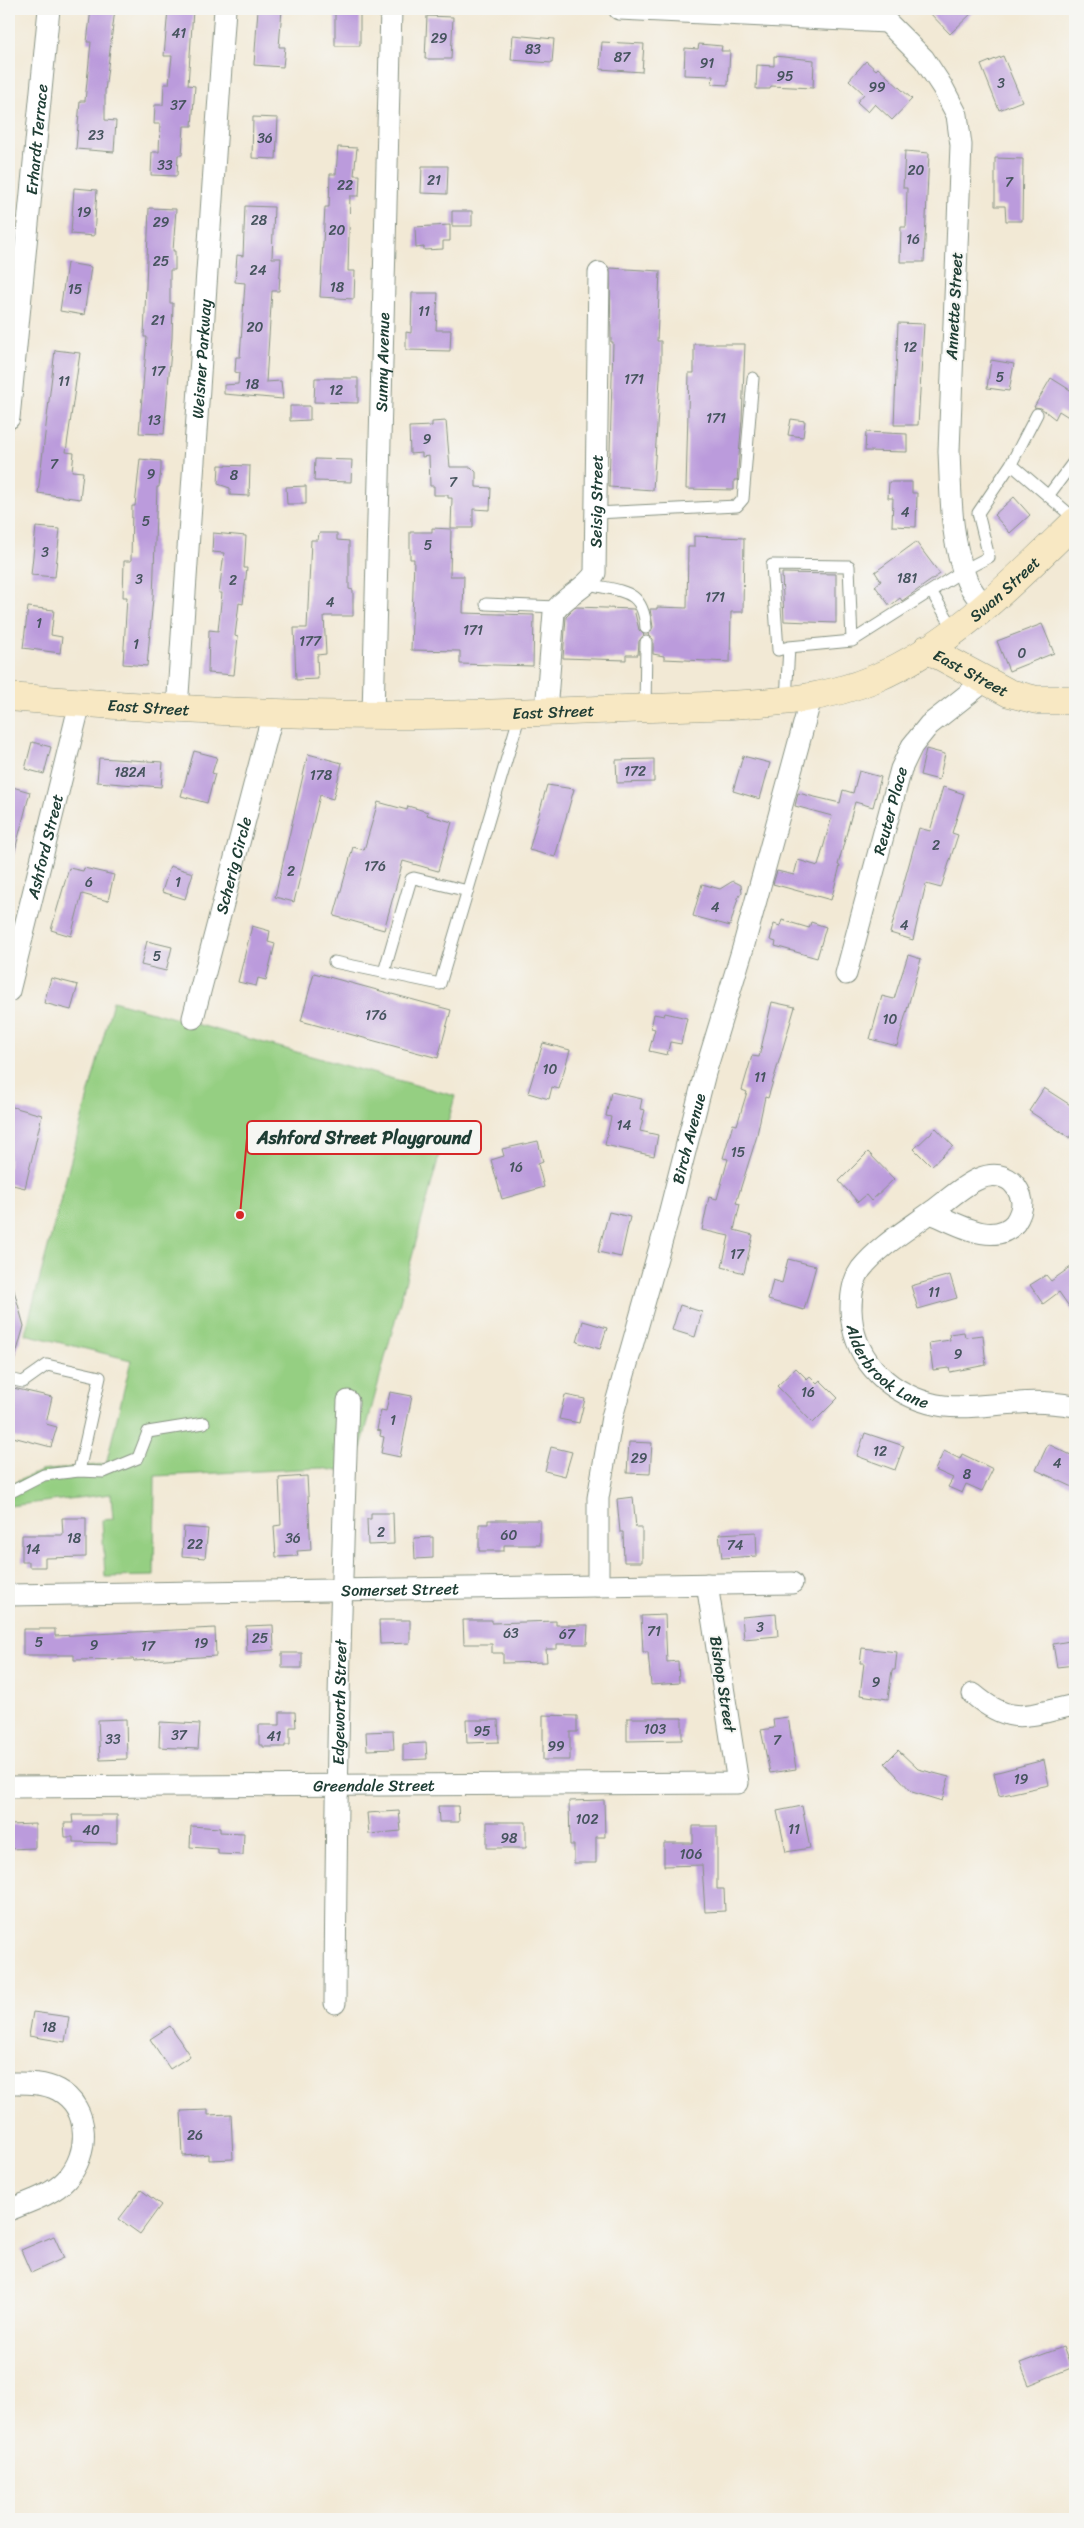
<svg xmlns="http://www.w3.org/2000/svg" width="1084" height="2528" viewBox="0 0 1084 2528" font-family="Sriracha,sans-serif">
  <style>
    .green { fill: #95cf82; stroke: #5a865b }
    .building { fill: #bb9bdc }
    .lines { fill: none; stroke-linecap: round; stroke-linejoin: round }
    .lane-casing { stroke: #889384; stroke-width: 13 }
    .street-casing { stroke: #889384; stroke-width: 23 }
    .secondary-casing { stroke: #889384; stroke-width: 29 }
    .lane { stroke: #fff; stroke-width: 11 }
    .street { stroke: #fff; stroke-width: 21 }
    .secondary { stroke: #f8e8c3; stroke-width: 28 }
    .labels { text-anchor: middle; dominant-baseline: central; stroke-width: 4; stroke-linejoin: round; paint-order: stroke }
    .number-label { font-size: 14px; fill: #46545e }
    .street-label { font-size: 16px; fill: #1f3d34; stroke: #f6f6f2 }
    .leader { fill: none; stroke: #d62828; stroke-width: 2 }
    .callout-dot { fill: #d62828; stroke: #f6f6f2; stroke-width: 2 }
    .callout { fill: #f6f6f2; stroke: #d62828; stroke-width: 2 }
    .callout-label { font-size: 18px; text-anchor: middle; font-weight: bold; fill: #1f3d34 }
  </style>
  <rect width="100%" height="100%" fill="#f6f6f2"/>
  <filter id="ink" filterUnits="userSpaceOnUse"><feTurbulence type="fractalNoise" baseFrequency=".02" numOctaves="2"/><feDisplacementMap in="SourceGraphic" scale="10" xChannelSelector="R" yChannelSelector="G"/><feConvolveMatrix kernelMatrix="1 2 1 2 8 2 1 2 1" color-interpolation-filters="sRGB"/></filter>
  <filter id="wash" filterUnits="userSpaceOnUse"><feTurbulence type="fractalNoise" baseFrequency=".0096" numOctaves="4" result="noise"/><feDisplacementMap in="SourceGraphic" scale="20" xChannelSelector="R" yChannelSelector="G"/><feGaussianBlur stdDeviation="1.12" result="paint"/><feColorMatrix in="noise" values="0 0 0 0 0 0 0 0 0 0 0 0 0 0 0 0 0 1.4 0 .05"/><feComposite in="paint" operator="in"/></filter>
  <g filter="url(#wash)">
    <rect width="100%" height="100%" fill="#f2e9d5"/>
    <!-- green -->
    <path class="green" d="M113,1001L455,1096L354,1474L321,1468L155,1476L154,1576L105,1577L102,1520L113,1519L111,1494L9,1506V1485L41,1471L106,1464L131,1360L25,1334Z"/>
    <g id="blocks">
      <!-- building -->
      <path class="building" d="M91,9H115L105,91V120L116,121L114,152L76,149L80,101H85L91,42H87Z
        M168,9L193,10L188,85L195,86L192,126H184L182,155H178L177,176L151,175L152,152H159L160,124H154L155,105H163L164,84H169L172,56H164Z
        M258,9H282L279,47H285L283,67L254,65Z
        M335,9H360V46H335Z
        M926,9H976L950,34Z
        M427,16L453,17L451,59H425Z
        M513,35L554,39L552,63L511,60Z
        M602,42L644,44L642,72L600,69Z
        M699,44L722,46L721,51H730L728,85L712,84L713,76L684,75L685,48L698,49Z
        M774,56L814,60L813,88L771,86L770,89H756L757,65L774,66Z
        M1003,56L1022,101L999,110L981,65Z
        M866,61L876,70L878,68L912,99L892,120L875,104L868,112L857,102L864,94L849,80Z
        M253,117L278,118L276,159L252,158Z
        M338,147L357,148L354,175H360L359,196H350L348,271H355L354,299L320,297L325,207H329L330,174H336Z
        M905,151L929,153L924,262H900L901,227H906L907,188H903Z
        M995,158L1023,159L1022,221H1006L1005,206H995Z
        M422,166H448L447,194L421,193Z
        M74,188L97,190L94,236L71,234Z
        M245,206L274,207L272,258H281L279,291H272L266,382L281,381L283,399L224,394V385L238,384L239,373L235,372L236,357H240L245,283L235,282L237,255L243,256Z
        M149,208L176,209L173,251H175V270H170V303H173L172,338L164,434L139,433L147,337H144Z
        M452,211H472V226H452Z
        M450,225V241H443V249L424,250V247L416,248L415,227Z
        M67,263L91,267L84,315L60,311Z
        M610,268L660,271L657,341H661V363L653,490L609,487L613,342H611Z
        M412,293H438L436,330H451L450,351L406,350V332L411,333Z
        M898,323L924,324L918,425H894Z
        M694,344H745L742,419L737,480H734V490L686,489L689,373H694Z
        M55,350L80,353L66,452L74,453L72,471L83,472L80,499L38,493Z
        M991,360L1014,364L1009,391L987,388Z
        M315,378H358V403L314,402Z
        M1051,378L1075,393V421L1059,411L1055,419L1041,408L1034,407Z
        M290,406H310V420L290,421Z
        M791,419L805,421L803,437L788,435Z
        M446,421L450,467H471L476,472V487L491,488L490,510L473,509V528H451L452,498H448V495H434V486H430L429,456L422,457V453L410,454L409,427L432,426V422Z
        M866,432L907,434V452L865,451Z
        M140,459L161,461V469L159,487H157L153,598L147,666L123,664L127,597H123L124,561H131L132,506H135Z
        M315,459L352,460L351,482L314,481Z
        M219,465L250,466L249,496L230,495V488L218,484Z
        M889,482H912V493H917L916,527L892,526L893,498H888Z
        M306,486V504H287L286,487Z
        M1014,497L1030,515L1010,533L994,515Z
        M36,527L60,529L55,577L31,575Z
        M432,528L451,529L450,576H464L463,613L534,615L533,666L460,664V651L411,650L414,559H410V532H432Z
        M213,533L246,536L244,568H247L243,604L239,603L235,636L238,637L234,675L208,673L209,630L218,631L222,593H219L224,553L212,552Z
        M319,533H337V540L349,541V589L353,590V616H324L326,654L317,655L318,679L296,680L294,628H307L311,540H318Z
        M694,536L744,538L743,612H731L730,662L664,659V656L653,654V639L648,635L653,627L650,609H657V607L687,608L688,547H694Z
        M916,542L940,574L902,601L900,598L890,606L875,586L881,581L875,572Z
        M782,573L836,574V623L784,621Z
        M28,607L54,610L51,635L62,637L60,653L23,648Z
        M576,607L634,609L639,630L644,635L639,641L638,655H626V660L563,658L566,617Z
        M1042,624L1054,653L1009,671L997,641Z
        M32,742L51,747L44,774L25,769Z
        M926,749L945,754L939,780L920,775Z
        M194,751L217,757L212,773L215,774L207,803L181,796Z
        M308,754L342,763L333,799L320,795L294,902L275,897Z
        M743,756L770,763L760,799L733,791Z
        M99,758L163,762L161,787L97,782Z
        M654,759V782L617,783L616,760Z
        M859,771L881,777L873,807L855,802L838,865L840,866L831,900L773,884L777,871L794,875L798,860L818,866L832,816L795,806L798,793L840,803L843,790L853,793Z
        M547,785L574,789L555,857L529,850Z
        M9,786L30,792L14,854H9Z
        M943,787L964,794L952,833L958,835L941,888L926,884L913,940L890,933L919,828L930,831Z
        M378,802L407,810L408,806L428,812L427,815L452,822L438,871L403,861L384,930L334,916L353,847L364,850Z
        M170,866L193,873L185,899L162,892Z
        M69,868L83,871L84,868L114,875L108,901L82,894L71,936L51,930Z
        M733,881L741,885L742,892L738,898L730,926L693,916L702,884L720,889Z
        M782,920L809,928L811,922L826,927L817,958L775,946L776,942L770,940L774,924L780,926Z
        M252,926L270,931L268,942L275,944L266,980L258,978L256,986L238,982Z
        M147,941L172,947L166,971L141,965Z
        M908,955L921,959L897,1046L870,1039L882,996L894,999Z
        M314,973L451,1010L438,1058L301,1021Z
        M51,978L78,985L71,1010L44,1003Z
        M772,1002L795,1007L768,1098L765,1097L756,1139L736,1203L740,1204L734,1230L753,1235L744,1273L722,1267L729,1236L702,1230L709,1197L717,1199L728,1159L723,1158L733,1124L737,1125L747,1092L742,1090L752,1056L759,1057Z
        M665,1013L687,1018L681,1044L670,1042L667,1055L649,1051L655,1029L651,1028L654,1014L664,1016Z
        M543,1043L570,1050L559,1089L552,1087L549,1099L528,1093Z
        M1044,1088L1075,1108V1130L1070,1138L1029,1111Z
        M611,1092L642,1099L640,1109L645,1110L640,1131L658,1135L654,1156L605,1145L611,1117L606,1116Z
        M9,1106L42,1115L25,1188L9,1184Z
        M936,1128L953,1146L931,1166L914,1149Z
        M538,1141L543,1162L538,1164L544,1187L502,1199L491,1160L504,1156L502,1149Z
        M868,1152L894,1179L871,1201L866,1195L858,1202L839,1181Z
        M609,1212L630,1217L621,1257L598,1252Z
        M788,1259L816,1266L804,1310L768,1300L773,1280L782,1283Z
        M1075,1264V1315L1059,1292L1043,1304L1030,1285L1046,1275L1051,1281Z
        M950,1275L957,1298L918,1309L911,1286Z
        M13,1287L24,1326L13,1365H9V1288Z
        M680,1305L702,1312L695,1337L672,1330Z
        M583,1321L607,1328L600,1349L577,1342Z
        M964,1332L965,1337L983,1335L986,1365L950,1372L949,1368L933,1370L929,1343L950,1340L949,1334Z
        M796,1368L807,1379L810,1376L817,1383L820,1380L838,1398L813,1423L777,1386Z
        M9,1387L52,1397L46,1424L57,1427L51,1447L9,1436Z
        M390,1392L412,1396L400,1457L381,1453L384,1437L380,1436L381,1431L377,1430L381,1410L386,1411Z
        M565,1395L585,1399L579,1423L559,1419Z
        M865,1433L904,1446L895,1470L857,1456Z
        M629,1442L652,1443L650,1474L627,1473Z
        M1048,1444L1075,1457V1488L1036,1470Z
        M551,1447L572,1452L565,1476L545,1471Z
        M944,1451L960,1459L962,1454L993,1469L982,1491L966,1484L962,1493L948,1487L953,1478L935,1470Z
        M307,1476L311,1550L297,1551L298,1556L276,1557L274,1526L281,1525L279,1478Z
        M633,1497L636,1528H642V1562H624L623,1532H620L617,1499Z
        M371,1513H393L394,1544L368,1545L367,1519H371Z
        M62,1518H86V1557L45,1558V1567H29V1562H22V1535H63Z
        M488,1520H540V1545H504V1551H479V1524H488Z
        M184,1527L208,1529L205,1558L182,1556Z
        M756,1532L757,1556L722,1558L719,1534Z
        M433,1537V1558L415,1559L414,1538Z
        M776,1614L778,1636L744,1639L742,1617Z
        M665,1615L667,1662L678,1661L679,1683L651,1685L648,1652H643L641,1616Z
        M379,1620H410V1643L380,1644Z
        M463,1620H492V1623L556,1621V1625H588L587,1644H557V1649H546L547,1662L503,1663V1653H492V1644H464Z
        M273,1625L274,1650L247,1652L246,1626Z
        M215,1628L216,1656L134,1661L133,1659L74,1660V1655H23V1629H55V1636Z
        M1075,1640V1665L1057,1667L1053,1644Z
        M862,1648L897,1652L895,1670H892L888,1699L860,1695L864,1663H860Z
        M282,1653H302V1668H282Z
        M280,1712H295L296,1727H290V1745H285V1747H263V1745H259V1725H280Z
        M543,1715L577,1716V1732H570V1760H543Z
        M788,1717L796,1769L770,1773L761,1730L774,1728L773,1719Z
        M627,1718H682V1740L627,1741Z
        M126,1719L127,1759L100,1760L98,1720Z
        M466,1720H498L499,1742L467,1743Z
        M160,1722L200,1724L198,1749L159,1747Z
        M393,1731L394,1749L367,1750L366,1732Z
        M426,1743L427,1759L403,1760V1744Z
        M898,1750L918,1769L949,1777L942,1801L912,1792L885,1763Z
        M1044,1760L1049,1785L999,1796L994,1773Z
        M604,1800L605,1837H596V1863H574V1845H570L569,1801Z
        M438,1806H458L459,1822H439Z
        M802,1806L810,1848L786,1852L777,1811Z
        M399,1811L401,1831L369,1834L367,1813Z
        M72,1815H117V1843L73,1842V1837H65L64,1823H73Z
        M487,1822H526V1848H487Z
        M35,1824V1848L9,1849V1825Z
        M191,1826L220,1828V1832L244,1833L243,1855L218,1854V1849L190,1847Z
        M693,1826H717V1889H724L725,1911L705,1912L702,1865L664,1866V1843H693Z
        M33,2012L69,2017L65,2042L29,2036Z
        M170,2026L190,2056L170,2069L150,2039Z
        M208,2110V2115L231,2114L233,2159L209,2160V2154L183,2156L181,2111Z
        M141,2190L161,2205L140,2234L119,2219Z
        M54,2236L64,2258L31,2273L21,2250Z
        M1063,2347L1071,2368L1029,2385L1020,2363Z"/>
    </g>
  </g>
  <g filter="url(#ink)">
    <use href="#blocks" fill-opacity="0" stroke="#889384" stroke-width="1"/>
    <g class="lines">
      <!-- lane casing -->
      <g class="lane-casing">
        <path id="lane" d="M1011,464L1037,414
          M1048,496L1075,460
          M596,513L737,506L743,499L753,378
          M588,584C622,592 643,588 646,628
          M931,591L955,631
          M486,604L557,607
          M852,641L964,570L989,557L978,513L1011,464L1075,519
          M786,700L789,647L852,641L849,566L772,565L778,650L789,647
          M645,709L646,642
          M334,962L440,984L520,714
          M384,972L411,879L414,878L468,891
          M9,1379L23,1382L47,1365L100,1377L79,1471
          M9,1493L44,1475L79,1471L104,1472L138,1458L148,1432L204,1423"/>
      </g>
      <!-- street casing -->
      <g class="street-casing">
        <g id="street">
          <path d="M619,9L887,22L874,9"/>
          <path d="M887,22L924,59L943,88L957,115L961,145L949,451C951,494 950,540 967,581C971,590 979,599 984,607"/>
          <path id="s1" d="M9,418L49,9"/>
          <path id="s2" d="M177,709L225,9"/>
          <path id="s3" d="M546,711L554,612C565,595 585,590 595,573L599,273"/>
          <path id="s4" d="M373,714L391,9"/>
          <path id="s5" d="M846,974L901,769L912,746L929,725L986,680"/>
          <path id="s6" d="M9,991L80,703"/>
          <path id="s7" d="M193,1018L273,713"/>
          <path id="s8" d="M931,1213C954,1222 994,1248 1015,1223C1019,1217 1022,1210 1022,1202C1021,1195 1017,1187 1012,1182C986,1161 955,1195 934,1210C910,1228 880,1245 861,1269C853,1280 851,1296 851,1309C852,1356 884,1390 929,1403C956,1411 991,1404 1019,1403C1038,1401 1057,1403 1075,1406"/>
          <path id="s9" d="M598,1586V1498L612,1417L667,1222L705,1073L743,948L811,698"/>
          <path id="s10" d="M9,1595L792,1583"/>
          <path d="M973,1694C1013,1728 1029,1714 1075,1705"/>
          <path id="s11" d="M9,1787L738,1783L707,1584"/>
          <path id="s12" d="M335,2003C336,1802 340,1602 348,1401"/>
          <path d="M9,2083C25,2083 43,2082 58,2090C91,2108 90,2155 66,2180C52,2195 28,2202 9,2210"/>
        </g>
      </g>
      <!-- secondary casing -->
      <g class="secondary-casing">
        <g id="secondary">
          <path id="s13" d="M927,649L1009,693L1037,700H1075"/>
          <path id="s14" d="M9,697C142,708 276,716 410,715C472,715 534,712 597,710C634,709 672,707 710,706C767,703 822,701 876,678C954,644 1015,580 1075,522"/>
        </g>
      </g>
      <!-- lane -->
      <use href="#lane" class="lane"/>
      <!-- street -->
      <use href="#street" class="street"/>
      <!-- secondary -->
      <use href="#secondary" class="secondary"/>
    </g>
  </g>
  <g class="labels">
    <!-- number labels -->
    <g class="number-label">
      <text x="179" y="33">41</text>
      <text x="439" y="38">29</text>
      <text x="533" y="49">83</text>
      <text x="622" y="57">87</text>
      <text x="707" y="63">91</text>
      <text x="785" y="76">95</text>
      <text x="1001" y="83">3</text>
      <text x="877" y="87">99</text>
      <text x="178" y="105">37</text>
      <text x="96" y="135">23</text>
      <text x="265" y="138">36</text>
      <text x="165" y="165">33</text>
      <text x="916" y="170">20</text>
      <text x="434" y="180">21</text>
      <text x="1009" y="182">7</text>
      <text x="345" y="185">22</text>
      <text x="84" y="212">19</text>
      <text x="259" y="220">28</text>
      <text x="161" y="222">29</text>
      <text x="337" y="230">20</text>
      <text x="913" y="239">16</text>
      <text x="161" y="261">25</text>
      <text x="258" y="270">24</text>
      <text x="337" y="287">18</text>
      <text x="75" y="289">15</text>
      <text x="424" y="311">11</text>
      <text x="158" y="320">21</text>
      <text x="255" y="327">20</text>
      <text x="910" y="347">12</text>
      <text x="158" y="371">17</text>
      <text x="1000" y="377">5</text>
      <text x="634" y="379">171</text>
      <text x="64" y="381">11</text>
      <text x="252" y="384">18</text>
      <text x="336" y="390">12</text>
      <text x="716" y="418">171</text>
      <text x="154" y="420">13</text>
      <text x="427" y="439">9</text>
      <text x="54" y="464">7</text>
      <text x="151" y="474">9</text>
      <text x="234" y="475">8</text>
      <text x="453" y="482">7</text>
      <text x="905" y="512">4</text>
      <text x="146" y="521">5</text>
      <text x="428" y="545">5</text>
      <text x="45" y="552">3</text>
      <text x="907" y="578">181</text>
      <text x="139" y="579">3</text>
      <text x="233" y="580">2</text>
      <text x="715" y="597">171</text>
      <text x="330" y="602">4</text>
      <text x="39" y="623">1</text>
      <text x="473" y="630">171</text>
      <text x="310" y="641">177</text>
      <text x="136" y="644">1</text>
      <text x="1022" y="653">0</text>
      <text x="635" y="771">172</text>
      <text x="130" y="772">182A</text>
      <text x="321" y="775">178</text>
      <text x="936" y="845">2</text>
      <text x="375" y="866">176</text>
      <text x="291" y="871">2</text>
      <text x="89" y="882">6</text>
      <text x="178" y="882">1</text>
      <text x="715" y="907">4</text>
      <text x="904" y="925">4</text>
      <text x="157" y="956">5</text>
      <text x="376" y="1015">176</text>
      <text x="890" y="1019">10</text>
      <text x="550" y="1069">10</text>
      <text x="760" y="1077">11</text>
      <text x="624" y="1125">14</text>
      <text x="738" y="1152">15</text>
      <text x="516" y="1167">16</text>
      <text x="737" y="1254">17</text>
      <text x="934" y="1292">11</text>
      <text x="958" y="1354">9</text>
      <text x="808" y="1392">16</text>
      <text x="393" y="1420">1</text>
      <text x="880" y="1451">12</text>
      <text x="639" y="1458">29</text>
      <text x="1057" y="1463">4</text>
      <text x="967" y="1474">8</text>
      <text x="381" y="1532">2</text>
      <text x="509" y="1535">60</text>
      <text x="74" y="1538">18</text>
      <text x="293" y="1538">36</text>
      <text x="195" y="1544">22</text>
      <text x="735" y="1545">74</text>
      <text x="33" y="1549">14</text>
      <text x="760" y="1627">3</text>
      <text x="654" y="1631">71</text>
      <text x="511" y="1633">63</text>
      <text x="567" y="1634">67</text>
      <text x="260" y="1638">25</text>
      <text x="39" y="1642">5</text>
      <text x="201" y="1643">19</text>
      <text x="94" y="1645">9</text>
      <text x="148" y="1646">17</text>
      <text x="876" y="1682">9</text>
      <text x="655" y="1729">103</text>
      <text x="482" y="1731">95</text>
      <text x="179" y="1735">37</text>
      <text x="274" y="1736">41</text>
      <text x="113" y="1739">33</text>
      <text x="777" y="1740">7</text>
      <text x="556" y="1746">99</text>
      <text x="1021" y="1779">19</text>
      <text x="587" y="1819">102</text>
      <text x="794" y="1829">11</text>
      <text x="91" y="1830">40</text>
      <text x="509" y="1838">98</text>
      <text x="691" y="1854">106</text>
      <text x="49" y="2027">18</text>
      <text x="195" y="2135">26</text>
    </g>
    <!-- street labels -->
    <g class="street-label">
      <text stroke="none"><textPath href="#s1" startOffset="280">Erhardt Terrace</textPath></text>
      <text transform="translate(954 306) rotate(-87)">Annette Street</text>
      <text stroke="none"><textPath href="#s2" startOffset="351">Weisner Parkway</textPath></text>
      <text stroke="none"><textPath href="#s4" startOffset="352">Sunny Avenue</textPath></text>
      <text stroke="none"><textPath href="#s3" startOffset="228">Seisig Street</textPath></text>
      <text stroke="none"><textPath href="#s14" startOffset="1028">Swan Street</textPath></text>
      <text stroke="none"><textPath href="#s13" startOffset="50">East Street</textPath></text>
      <text stroke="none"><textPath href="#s14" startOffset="140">East Street</textPath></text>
      <text stroke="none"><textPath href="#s14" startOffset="545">East Street</textPath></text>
      <text stroke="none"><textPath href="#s5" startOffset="169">Reuter Place</textPath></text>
      <text stroke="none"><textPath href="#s6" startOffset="149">Ashford Street</textPath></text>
      <text stroke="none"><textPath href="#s7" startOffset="158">Scherig Circle</textPath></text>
      <text stroke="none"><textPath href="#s9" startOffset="459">Birch Avenue</textPath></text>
      <text stroke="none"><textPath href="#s8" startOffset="435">Alderbrook Lane</textPath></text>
      <text stroke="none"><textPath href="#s10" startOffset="391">Somerset Street</textPath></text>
      <text transform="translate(723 1684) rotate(81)">Bishop Street</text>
      <text stroke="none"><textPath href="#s12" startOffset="301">Edgeworth Street</textPath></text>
      <text stroke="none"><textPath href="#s11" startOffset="365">Greendale Street</textPath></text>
    </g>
  </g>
  <!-- callouts -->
  <path class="leader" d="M240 1215L247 1138"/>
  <circle class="callout-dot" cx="240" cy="1215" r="5"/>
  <rect class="callout" x="247" y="1121" width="234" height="33" rx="5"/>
  <g class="callout-label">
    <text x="364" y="1144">Ashford Street Playground</text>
  </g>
  <!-- margin -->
  <rect width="1084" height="2528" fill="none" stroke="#f6f6f2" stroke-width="30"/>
</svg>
